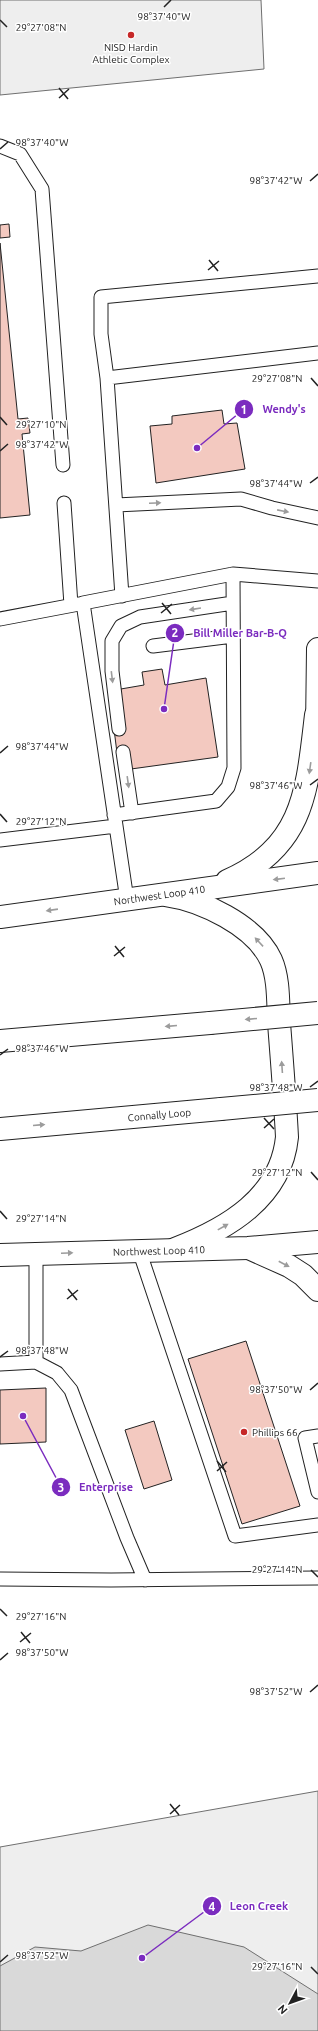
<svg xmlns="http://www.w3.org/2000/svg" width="318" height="2031" viewBox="0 0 318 2031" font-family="Ubuntu,sans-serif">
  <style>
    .green { fill: #eee; stroke: #6f6f6f }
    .water { fill: #d9d9d9; stroke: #6f6f6f }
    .building { fill: #f3c9c0; stroke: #222 }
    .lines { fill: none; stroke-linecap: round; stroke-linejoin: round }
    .service-casing { stroke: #222; stroke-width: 15 }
    .secondary-casing { stroke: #222; stroke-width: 24 }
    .motorway-casing { stroke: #222; stroke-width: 24 }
    .service { stroke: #fff; stroke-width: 13 }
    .secondary { stroke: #fff; stroke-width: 22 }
    .motorway { stroke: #fff; stroke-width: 22 }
    .motorway-bridge-casing { stroke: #222; stroke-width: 24; stroke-linecap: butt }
    .motorway-bridge { stroke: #fff; stroke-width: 22 }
    .oneway { fill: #9c9c9c }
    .ticks { fill: none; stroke: #222; stroke-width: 1.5 }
    .poi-dot { fill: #c62828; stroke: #fff; stroke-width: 1.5 }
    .labels { text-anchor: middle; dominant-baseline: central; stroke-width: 3; stroke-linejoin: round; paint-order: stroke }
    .poi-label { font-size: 10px; fill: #222; stroke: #fff }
    .street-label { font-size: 10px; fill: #222; stroke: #fff }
    .ticks-label { font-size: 10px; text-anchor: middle; fill: #222; stroke: #fff; stroke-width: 3; stroke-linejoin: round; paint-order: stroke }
    .leader { fill: none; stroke: #7b2cbf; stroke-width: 1.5 }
    .callout-dot { fill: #7b2cbf; stroke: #fff; stroke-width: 1.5 }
    .mark-label { font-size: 12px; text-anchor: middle; font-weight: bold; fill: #fff }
    .callout-label { font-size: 11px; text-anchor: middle; font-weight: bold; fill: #7b2cbf; stroke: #fff; stroke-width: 3; stroke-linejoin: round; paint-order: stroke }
  </style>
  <rect width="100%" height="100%" fill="#fff"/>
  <!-- green -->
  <path class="green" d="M0,0H261L264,69L0,95Z
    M318,1791V2031H0V1847Z"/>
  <!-- water -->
  <path class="water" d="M148,1925L244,1947L318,1994V2031H0V1966L35,1947L81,1951Z"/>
  <!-- building -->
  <path class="building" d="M9,224L10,237L0,238V225Z
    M0,243L18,419L28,418L30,433L22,434L30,515L0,518Z
    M222,410L224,424L237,423L245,469L156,483L150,426L172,424V416Z
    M162,669L165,685L206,678L218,757L131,769L117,753L114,729L115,690L144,685L142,672Z
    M246,1341L300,1506L242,1524L188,1359Z
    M46,1388V1442L0,1444V1390Z
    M154,1421L172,1480L144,1489L125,1430Z"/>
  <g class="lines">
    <!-- service casing -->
    <g class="service-casing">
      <path id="service" d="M0,146L20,154L42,189L63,465
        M107,378L101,334V297L318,276
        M64,503L71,605
        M116,505L241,499L272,508L318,518
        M122,596L107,378L318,353
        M0,619L79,604
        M153,646L233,636
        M119,729L112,671V641L121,626L140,617L233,603
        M123,752L132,813
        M114,815L216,801L228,787L234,768L233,574
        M0,840L116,826
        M127,900L83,603L233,574L318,581
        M139,1250L235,1536L318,1525
        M36,1362L57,1373L71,1390L127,1538L145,1580
        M0,1364L36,1362V1254
        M318,1436L305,1438L318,1492
        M0,1579L111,1580L318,1578"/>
    </g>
    <!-- secondary casing -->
    <g class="secondary-casing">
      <g id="secondary">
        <path d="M317,729L318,649"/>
        <path d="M227,881C305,846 307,790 316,715"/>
        <path d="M166,895C201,900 255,925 271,960C279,978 278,1002 279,1023C282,1061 285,1099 287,1137C281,1198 227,1229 175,1249"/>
        <path id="s1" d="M0,917L318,873"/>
        <path d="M251,1249L289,1266L303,1275L318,1290"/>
        <path id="s2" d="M0,1255L248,1248L318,1242"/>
      </g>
    </g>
    <!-- motorway casing -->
    <g class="motorway-casing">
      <g id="motorway">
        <path d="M0,1041L210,1023"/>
        <path id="s3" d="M0,1129L221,1109"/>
      </g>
    </g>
    <!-- service -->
    <use href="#service" class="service"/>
    <!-- secondary -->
    <use href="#secondary" class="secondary"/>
    <!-- motorway -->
    <use href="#motorway" class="motorway"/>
    <!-- motorway-bridge casing -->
    <g class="motorway-bridge-casing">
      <path id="motorway-bridge" d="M210,1023L318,1013
        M221,1109L318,1100"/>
    </g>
    <!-- motorway-bridge -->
    <use href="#motorway-bridge" class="motorway-bridge"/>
  </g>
  <!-- one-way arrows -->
  <defs><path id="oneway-solid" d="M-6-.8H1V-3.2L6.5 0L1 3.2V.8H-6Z"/></defs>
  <g class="oneway">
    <use href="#oneway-solid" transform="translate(155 503) rotate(-2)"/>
    <use href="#oneway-solid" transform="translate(283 511) rotate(11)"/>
    <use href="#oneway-solid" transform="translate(195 609) rotate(171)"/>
    <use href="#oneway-solid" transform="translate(112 677) rotate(83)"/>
    <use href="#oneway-solid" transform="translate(310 768) rotate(98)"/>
    <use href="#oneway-solid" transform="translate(128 782) rotate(82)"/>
    <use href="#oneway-solid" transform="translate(279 879) rotate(173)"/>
    <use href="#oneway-solid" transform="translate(52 910) rotate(172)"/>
    <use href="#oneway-solid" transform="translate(259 942) rotate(-133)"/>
    <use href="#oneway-solid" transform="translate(251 1019) rotate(175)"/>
    <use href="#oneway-solid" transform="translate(171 1026) rotate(175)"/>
    <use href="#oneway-solid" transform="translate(282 1067) rotate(-94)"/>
    <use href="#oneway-solid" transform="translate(39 1125) rotate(-5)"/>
    <use href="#oneway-solid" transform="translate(223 1227) rotate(-29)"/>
    <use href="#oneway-solid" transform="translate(67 1253) rotate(-2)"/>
    <use href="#oneway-solid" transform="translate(284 1264) rotate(28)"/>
  </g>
  <!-- ticks -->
  <path class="ticks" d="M164,7L171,0M0,20L7,27M59,88L68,99M59,98L69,89M0,149L8,142M310,181L318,174M209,260L218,271M208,270L219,261M311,378L318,386M0,417L7,425M0,451L8,444M310,483L318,477M162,603L171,614M161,613L172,604M0,753L8,746M310,785L318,779M0,814L7,822M115,946L124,957M114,956L125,947M0,1055L8,1049M310,1087L318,1081M264,1118L274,1129M264,1128L274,1119M311,1172L318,1180M0,1211L7,1219M68,1289L77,1300M67,1299L78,1290M0,1357L8,1351M310,1390L318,1383M217,1461L226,1472M217,1471L227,1462M311,1570L318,1577M0,1609L7,1616M21,1632L30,1643M20,1642L31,1633M0,1660L8,1653M310,1692L318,1685M170,1804L179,1815M170,1814L180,1805M0,1962L8,1955M311,1967L318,1974"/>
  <!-- markers -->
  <g class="poi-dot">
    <circle cx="131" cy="35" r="4"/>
    <circle cx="244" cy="1432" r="4"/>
  </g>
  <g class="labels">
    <!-- poi labels -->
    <g class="poi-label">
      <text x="131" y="47">NISD Hardin<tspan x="131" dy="12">Athletic Complex</tspan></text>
      <text x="252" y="1432" text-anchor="start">Phillips 66</text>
    </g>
    <!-- street labels -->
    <g class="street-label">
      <text stroke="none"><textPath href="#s1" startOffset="161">Northwest Loop 410</textPath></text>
      <text stroke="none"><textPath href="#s3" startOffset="160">Connally Loop</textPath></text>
      <text stroke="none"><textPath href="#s2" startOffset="159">Northwest Loop 410</textPath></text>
    </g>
  </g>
  <g class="ticks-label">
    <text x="164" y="20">98°37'40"W</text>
    <text x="41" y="31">29°27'08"N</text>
    <text x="42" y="146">98°37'40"W</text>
    <text x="276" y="184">98°37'42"W</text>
    <text x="277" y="382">29°27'08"N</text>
    <text x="41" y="428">29°27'10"N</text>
    <text x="42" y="448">98°37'42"W</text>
    <text x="276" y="487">98°37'44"W</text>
    <text x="42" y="750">98°37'44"W</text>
    <text x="276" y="789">98°37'46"W</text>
    <text x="41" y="825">29°27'12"N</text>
    <text x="42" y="1052">98°37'46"W</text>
    <text x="276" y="1091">98°37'48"W</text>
    <text x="277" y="1176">29°27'12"N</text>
    <text x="41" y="1222">29°27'14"N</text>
    <text x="42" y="1354">98°37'48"W</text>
    <text x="276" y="1393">98°37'50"W</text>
    <text x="277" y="1573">29°27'14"N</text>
    <text x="41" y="1620">29°27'16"N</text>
    <text x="42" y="1656">98°37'50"W</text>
    <text x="276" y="1695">98°37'52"W</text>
    <text x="42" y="1959">98°37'52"W</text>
    <text x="277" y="1970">29°27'16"N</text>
  </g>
  <!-- callouts -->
  <path class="leader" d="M197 448L244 409M164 709L175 633M23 1416L61 1487M142 1958L212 1906"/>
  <g class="callout-dot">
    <circle cx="197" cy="448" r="4"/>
    <circle cx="164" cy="709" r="4"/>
    <circle cx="23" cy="1416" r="4"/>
    <circle cx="142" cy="1958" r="4"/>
    <circle cx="244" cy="409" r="10"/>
    <circle cx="175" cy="633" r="10"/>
    <circle cx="61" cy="1487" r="10"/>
    <circle cx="212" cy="1906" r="10"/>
  </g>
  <g class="mark-label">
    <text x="244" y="414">1</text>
    <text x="175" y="637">2</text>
    <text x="61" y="1492">3</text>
    <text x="212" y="1911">4</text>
  </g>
  <g class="callout-label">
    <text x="284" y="413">Wendy's</text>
    <text x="240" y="637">Bill Miller Bar-B-Q</text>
    <text x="106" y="1491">Enterprise</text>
    <text x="259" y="1910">Leon Creek</text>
  </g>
  <!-- north arrow -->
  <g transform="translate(290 2003) rotate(229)" stroke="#ffffff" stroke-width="3" paint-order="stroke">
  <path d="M0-3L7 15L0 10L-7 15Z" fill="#222222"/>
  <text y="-6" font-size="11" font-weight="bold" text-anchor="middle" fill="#222222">N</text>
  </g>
</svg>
